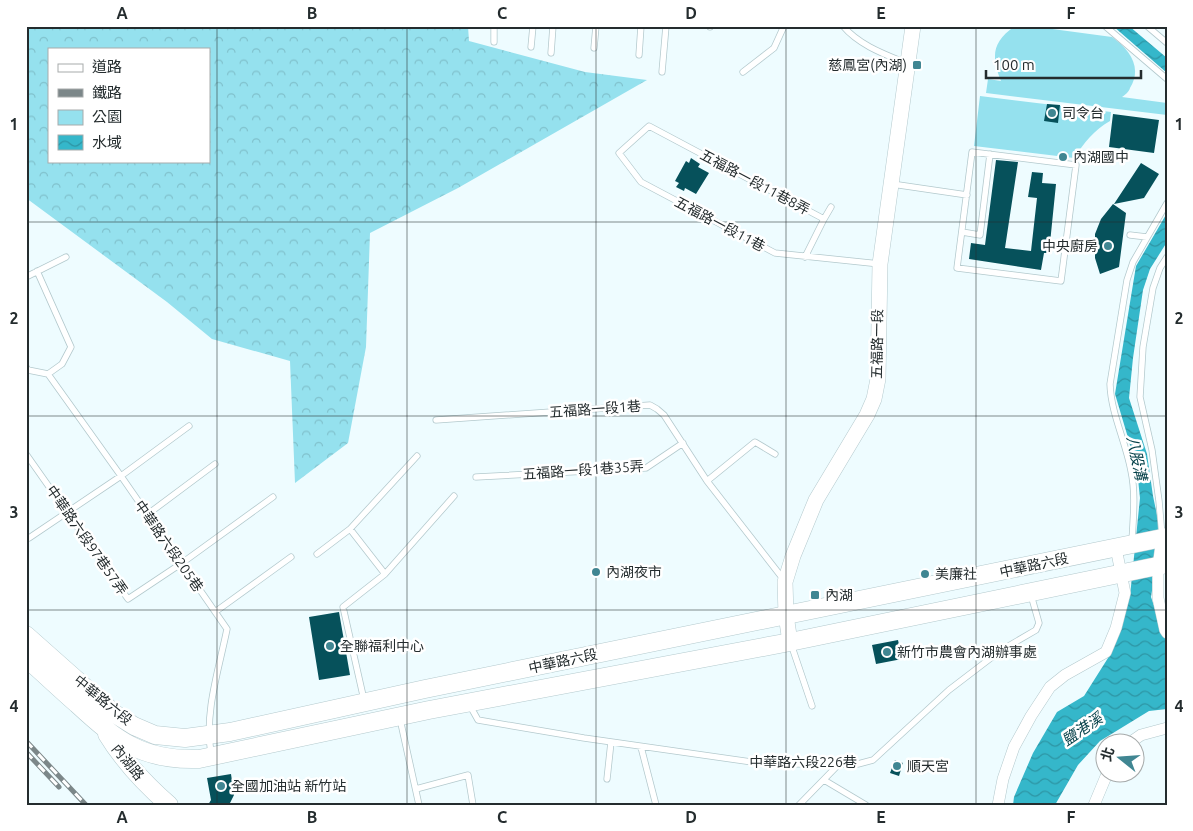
<svg xmlns="http://www.w3.org/2000/svg" width="1193" height="831" viewBox="0 0 1193 831" font-family="Ubuntu,'Noto Sans TC',sans-serif">
  <style>
    .green { fill: #95e1ee }
    .forest { fill: url(#forest-crowns); fill-rule: evenodd }
    .water { fill: url(#water-waves) }
    .building { fill: #06515b }
    .lines { fill: none; stroke-linecap: round; stroke-linejoin: round }
    .lane-casing { stroke: #b3c9cd; stroke-width: 7 }
    .street-casing { stroke: #b3c9cd; stroke-width: 12 }
    .secondary-casing { stroke: #b3c9cd; stroke-width: 16 }
    .primary-casing { stroke: #b3c9cd; stroke-width: 19 }
    .lane { stroke: #fff; stroke-width: 5.5 }
    .street { stroke: #fff; stroke-width: 11 }
    .secondary { stroke: #fff; stroke-width: 15 }
    .primary { stroke: #fff; stroke-width: 18 }
    .rail-casing { stroke: #7c8789; stroke-width: 5 }
    .rail { stroke: #fff; stroke-width: 3; stroke-dasharray: 9; stroke-linecap: butt }
    .grid { fill: none; stroke: #242c2e; stroke-width: 1; stroke-opacity: 0.55 }
    .poi-dot { fill: #408692; stroke: #fff; stroke-width: 2 }
    .labels { text-anchor: middle; dominant-baseline: central; stroke-width: 5; stroke-linejoin: round; paint-order: stroke }
    .poi-label { font-size: 14px; fill: #242c2e; stroke: #fff; text-anchor: start }
    .street-label { font-size: 14px; fill: #242c2e; stroke: #fff }
    .water-label { font-size: 15px; font-style: italic; fill: #033f47; stroke: #fff }
    .neatline { fill: none; stroke: #242c2e; stroke-width: 2 }
    .grid-label { font-size: 16px; text-anchor: middle; font-weight: bold; fill: #242c2e }
  </style>
  <defs>
    <pattern id="forest-crowns" width="20" height="18" patternUnits="userSpaceOnUse" patternTransform="scale(1.25)"><rect width="20" height="18" fill="#95e1ee"/><path d="M2 6a3 3 0 1 1 6 0M12 15a3 3 0 1 1 6 0" fill="none" stroke="#80c1cc"/></pattern>
    <pattern id="water-waves" width="16" height="10" patternUnits="userSpaceOnUse" patternTransform="scale(1.25)"><rect width="16" height="10" fill="#35b7ca"/><path d="M0 5q4-4 8 0t8 0" fill="none" stroke="#2d95a4"/></pattern>
  </defs>
  <rect width="100%" height="100%" fill="#eefcff"/>
  <!-- green -->
  <path class="green" d="M1015,26H1030L1112,37C1129,49 1143,67 1130,88C1129,92 1125,95 1122,97L1167,103V115L986,93L988,79L1001,81C991,56 992,42 1015,26Z
    M980,96L1111,112L1110,121C1094,130 1084,143 1074,158L974,146Z"/>
  <!-- forest -->
  <path class="forest" d="M26,26H468L469,41L585,72L647,80L458,188L370,233L366,347L348,443L295,483L290,361L212,339L167,302L26,198ZM49,49H209V161H49Z"/>
  <!-- water -->
  <path class="water" d="M1113,26H1129L1167,58V73Z
    M1167,213V242L1150,269L1143,290L1133,358L1129,398L1147,454L1153,496L1161,534L1151,597L1165,637L1167,709L1149,711L1100,741L1078,765L1055,805H1013L1014,797L1033,753L1057,712L1084,696L1108,658L1130,596L1140,498L1138,479L1129,441L1115,394L1136,266Z"/>
  <!-- building -->
  <path class="building" d="M1047,104L1060,105L1058,123L1044,121Z
    M1113,114L1159,120L1154,153L1109,147Z
    M691,158L700,164L698,167L709,173L696,194L685,188L684,191L676,187L679,183L675,181L686,161L689,163Z
    M996,160L1018,162L1005,248L1031,251L1037,198L1028,197L1032,172L1043,173L1042,183L1056,184L1049,253H1044L1041,270L969,259L971,243L985,245Z
    M1141,163L1159,174L1144,198L1114,204Z
    M1113,204L1126,213L1119,267L1100,274L1095,258V234L1101,219Z
    M339,612L350,675L319,680L309,617Z
    M898,640L902,659L876,664L872,645Z
    M895,760L903,763L899,776L890,773Z
    M231,774L234,795L229,805H208L211,800L207,778Z"/>
  <g class="lines">
    <!-- lane casing -->
    <g class="lane-casing">
      <path id="lane" d="M843,26C859,45 884,54 906,63
        M1105,26L1167,79
        M1147,26L1167,43
        M710,27V26
        M494,42V26
        M531,47L533,26
        M594,48L596,26
        M551,53L553,26
        M639,55L641,26
        M662,72L666,26
        M743,72L774,48L784,26
        M972,152L1076,165L1061,281L957,268Z
        M892,184L967,195
        M824,219L831,207
        M962,232L980,235L990,154
        M1130,235L1147,237
        M805,257L824,219L649,126L619,153L641,182L775,253L880,264
        M37,271L71,347L62,364L48,374
        M26,277L66,257
        M26,367L28,370L48,374
        M48,374L121,476L227,629C219,669 204,713 211,753
        M436,420L650,405L657,409L664,415L707,481L784,580
        M26,454L128,599L182,563L273,497
        M476,477L646,468L683,443
        M707,481L755,442L775,454
        M148,514L215,464
        M350,529L385,574L343,607L364,700
        M1162,536L1159,501L1152,450L1140,397L1143,347L1153,288L1160,268L1167,257
        M29,538L121,476L189,426
        M1132,542C1133,519 1136,494 1131,471C1126,442 1111,414 1110,384L1127,280L1133,262L1167,203
        M317,554L350,529L417,456
        M385,574L454,496
        M215,612L291,557
        M791,644L812,706
        M469,704L478,720L584,738L766,764H858L873,760L949,690L1000,651L1036,630L1039,623L1031,595
        M400,719L419,805
        M641,747L656,805
        M607,779L611,742
        M824,780L866,805
        M416,789L468,775L473,805
        M799,805L839,764"/>
    </g>
    <!-- street casing -->
    <g class="street-casing">
      <path id="street" d="M1162,538L1158,566V598L1165,630L1167,633
        M1128,744L1141,735L1167,728
        M998,805L1003,779L1014,747L1031,716L1050,687L1065,675L1106,652L1116,628L1125,593L1116,548
        M1094,805L1107,774"/>
    </g>
    <!-- secondary casing -->
    <g class="secondary-casing">
      <path id="secondary" d="M790,642L786,615L785,582L793,556L816,500L867,415L874,399L878,379L880,264L913,26"/>
    </g>
    <!-- primary casing -->
    <g class="primary-casing">
      <path id="primary" d="M26,635L115,714L134,726L155,735L185,738L230,732L425,689L1167,537
        M26,658C43,673 60,689 77,704C117,741 143,761 199,759L429,710L790,642L1167,564
        M107,734C124,762 145,784 169,805"/>
    </g>
    <!-- lane -->
    <use href="#lane" class="lane"/>
    <!-- street -->
    <use href="#street" class="street"/>
    <!-- secondary -->
    <use href="#secondary" class="secondary"/>
    <!-- primary -->
    <use href="#primary" class="primary"/>
    <!-- rail casing -->
    <g class="rail-casing">
      <path id="rail" d="M26,741L86,805
        M26,752L59,787"/>
    </g>
    <!-- rail -->
    <use href="#rail" class="rail"/>
  </g>
  <!-- grid -->
  <path class="grid" d="M217,26V805M407,26V805M596,26V805M786,26V805M976,26V805M26,222H1167M26,416H1167M26,610H1167"/>
  <!-- markers -->
  <g class="poi-dot">
    <rect x="912" y="60" width="10" height="10" rx="2.5"/>
    <circle cx="1052" cy="113" r="5"/>
    <circle cx="1063" cy="157" r="5"/>
    <circle cx="1108" cy="246" r="5"/>
    <circle cx="596" cy="572" r="5"/>
    <circle cx="925" cy="574" r="5"/>
    <rect x="810" y="590" width="10" height="10" rx="2.5"/>
    <circle cx="330" cy="646" r="5"/>
    <circle cx="887" cy="652" r="5"/>
    <circle cx="897" cy="766" r="5"/>
    <circle cx="221" cy="786" r="5"/>
  </g>
  <g class="labels">
    <!-- poi labels -->
    <g class="poi-label">
      <text x="907" y="65" text-anchor="end">慈鳳宮(內湖)</text>
      <text x="1062" y="113">司令台</text>
      <text x="1073" y="157">內湖國中</text>
      <text x="1098" y="246" text-anchor="end">中央廚房</text>
      <text x="606" y="572">內湖夜市</text>
      <text x="935" y="574">美廉社</text>
      <text x="825" y="595">內湖</text>
      <text x="340" y="646">全聯福利中心</text>
      <text x="897" y="652">新竹市農會內湖辦事處</text>
      <text x="907" y="766">順天宮</text>
      <text x="231" y="786">全國加油站 新竹站</text>
    </g>
    <!-- street labels -->
    <g class="street-label">
      <text transform="translate(755 182) rotate(28)">五福路一段11巷8弄</text>
      <text transform="translate(720 224) rotate(28)">五福路一段11巷</text>
      <text transform="translate(877 344) rotate(-89)">五福路一段</text>
      <text transform="translate(595 409) rotate(-4)">五福路一段1巷</text>
      <text transform="translate(583 470) rotate(-4)">五福路一段1巷35弄</text>
      <text transform="translate(87 540) rotate(55)">中華路六段97巷57弄</text>
      <text transform="translate(169 546) rotate(55)">中華路六段205巷</text>
      <text transform="translate(1034 565) rotate(-12)">中華路六段</text>
      <text transform="translate(563 661) rotate(-12)">中華路六段</text>
      <text transform="translate(103 700) rotate(39)">中華路六段</text>
      <text transform="translate(128 762) rotate(51)">內湖路</text>
      <text x="803" y="762">中華路六段226巷</text>
    </g>
    <!-- water labels -->
    <g class="water-label">
      <text transform="translate(1137 458) rotate(78)">八股溝</text>
      <text transform="translate(1082 729) rotate(-34)">鹽港溪</text>
    </g>
  </g>
  <!-- border -->
  <rect width="1193" height="831" fill="none" stroke="#ffffff" stroke-width="55"/>
  <!-- legend -->
  <rect x="48" y="48" width="162" height="115" fill="#ffffff" stroke="#a7abab"/>
  <rect x="58" y="64" width="25" height="8" fill="#ffffff" stroke="#a7abab"/>
  <text x="92" y="72" font-size="15" fill="#242c2e">道路</text>
  <rect x="58" y="89" width="25" height="8" fill="#7c8789" stroke="#a7abab"/>
  <text x="92" y="98" font-size="15" fill="#242c2e">鐵路</text>
  <rect x="58" y="110" width="25" height="15" fill="#95e1ee" stroke="#a7abab"/>
  <text x="92" y="122" font-size="15" fill="#242c2e">公園</text>
  <rect x="58" y="135" width="25" height="15" fill="url(#water-waves)" stroke="#a7abab"/>
  <text x="92" y="148" font-size="15" fill="#242c2e">水域</text>
  <!-- north arrow -->
  <g transform="translate(1120 758) rotate(287)"><circle r="24" fill="#ffffff" stroke="#a7abab"/>
  <path d="M0-4L9 19L0 12L-9 19Z" fill="#408692"/>
  <text y="-8" font-size="14" font-weight="bold" text-anchor="middle" fill="#242c2e">北</text>
  </g>
  <!-- scale -->
  <path d="M986 70v8h155v-8" fill="none" stroke="#242c2e" stroke-width="2.5"/>
  <text x="993" y="70" font-size="15" fill="#242c2e" stroke="#ffffff" stroke-width="4" paint-order="stroke">100 m</text>
  <rect x="28" y="28" width="1138" height="776" class="neatline"/>
  <g class="grid-label">
    <text x="122" y="19">A</text>
    <text x="312" y="19">B</text>
    <text x="502" y="19">C</text>
    <text x="691" y="19">D</text>
    <text x="881" y="19">E</text>
    <text x="1071" y="19">F</text>
    <text x="14" y="130">1</text>
    <text x="1179" y="130">1</text>
    <text x="14" y="324">2</text>
    <text x="1179" y="324">2</text>
    <text x="14" y="518">3</text>
    <text x="1179" y="518">3</text>
    <text x="14" y="712">4</text>
    <text x="1179" y="712">4</text>
    <text x="122" y="823">A</text>
    <text x="312" y="823">B</text>
    <text x="502" y="823">C</text>
    <text x="691" y="823">D</text>
    <text x="881" y="823">E</text>
    <text x="1071" y="823">F</text>
  </g>
</svg>
